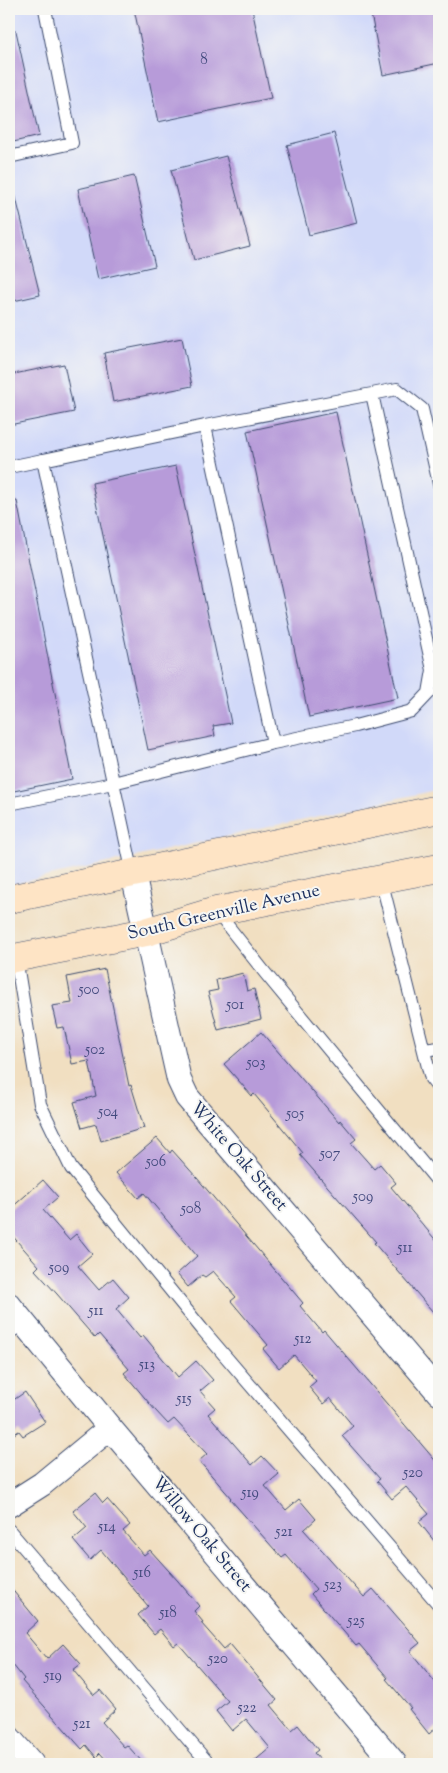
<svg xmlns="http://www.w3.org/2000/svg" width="448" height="1773" viewBox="0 0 448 1773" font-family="'Sorts Mill Goudy',serif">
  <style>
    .built { fill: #d1d9f9 }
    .building { fill: #b79bd9 }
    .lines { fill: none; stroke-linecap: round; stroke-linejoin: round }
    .service-casing { stroke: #3b496d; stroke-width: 14 }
    .minor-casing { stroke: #3b496d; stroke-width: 26 }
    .secondary-casing { stroke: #3b496d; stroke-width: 29 }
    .service { stroke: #fff; stroke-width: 12 }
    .minor { stroke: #fff; stroke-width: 24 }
    .secondary { stroke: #fee4c5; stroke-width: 28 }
    .labels { text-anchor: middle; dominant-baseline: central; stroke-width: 4; stroke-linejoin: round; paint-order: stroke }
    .number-label { font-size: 15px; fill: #424a7d }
    .street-label { font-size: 18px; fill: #1b2f5e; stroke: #f6f6f2 }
  </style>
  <rect width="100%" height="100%" fill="#f6f6f2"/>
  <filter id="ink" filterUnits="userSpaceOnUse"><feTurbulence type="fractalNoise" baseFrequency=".02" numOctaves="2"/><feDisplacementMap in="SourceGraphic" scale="10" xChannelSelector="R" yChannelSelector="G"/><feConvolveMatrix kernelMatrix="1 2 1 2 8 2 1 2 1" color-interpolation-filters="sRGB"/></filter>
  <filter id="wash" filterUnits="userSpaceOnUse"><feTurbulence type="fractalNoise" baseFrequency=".0096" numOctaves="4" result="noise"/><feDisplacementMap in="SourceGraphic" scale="20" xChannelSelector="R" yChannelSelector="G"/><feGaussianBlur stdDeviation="1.12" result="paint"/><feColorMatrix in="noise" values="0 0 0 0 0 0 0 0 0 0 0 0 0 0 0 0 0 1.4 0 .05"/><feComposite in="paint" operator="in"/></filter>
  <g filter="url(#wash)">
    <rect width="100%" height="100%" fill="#f1dfc1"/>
    <!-- built -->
    <path class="built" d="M9,9H439V789L9,885Z"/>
    <g id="blocks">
      <!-- building -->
      <path class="building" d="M134,9H252L271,98L158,122Z
        M370,9H439V63L383,75Z
        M16,31L39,136L9,143V32Z
        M334,133L357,223L309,235L287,145Z
        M226,156L250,246L194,260L171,170Z
        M134,176L155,266L98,279L78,189Z
        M15,194L40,295L9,302V195Z
        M182,338L192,386L113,402L104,353Z
        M64,364L74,412L9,425V375Z
        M336,412L398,698L309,717L247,431Z
        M176,466L231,723L213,726L215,736L148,750L92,483Z
        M17,501L72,779L9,792V502Z
        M105,969L129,1086L131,1085L144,1128L101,1141L96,1124L82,1128L74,1102L96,1096L89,1061L72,1064L64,1027L57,1028L52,1006L72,1003L67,977Z
        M243,973L247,991L254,989L261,1019L218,1030L208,992L218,990L216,980Z
        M261,1032L339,1122L340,1120L356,1139L351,1143L374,1169L380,1164L396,1183L391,1187L439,1244V1319L374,1243L376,1242L300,1155L303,1153L254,1094L252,1096L224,1064Z
        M157,1138L170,1153L172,1150L197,1178L303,1303L300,1306L322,1332L324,1330L439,1465V1547L419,1522L429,1514L406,1487L392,1499L377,1481L380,1479L342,1436L353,1426L330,1398L323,1404L309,1387L316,1381L294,1355L279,1368L263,1349L268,1345L231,1301L236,1297L213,1271L205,1277L202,1275L188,1287L177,1274L197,1256L144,1193L138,1198L116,1173Z
        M43,1180L58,1197L43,1210L69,1240L76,1234L92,1254L78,1266L99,1290L113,1278L129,1297L116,1309L140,1338L143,1335L178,1377L196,1361L213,1380L200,1391L215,1408L208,1414L252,1465L262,1456L279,1474L265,1486L286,1510L299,1499L316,1519L304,1530L364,1597L373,1589L420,1643L410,1651L439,1687V1725L429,1734L409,1709L411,1708L386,1679L388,1678L359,1644L356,1646L311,1594L316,1589L286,1555L282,1558L230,1499L231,1498L199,1461L207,1454L174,1419L168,1424L155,1410L124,1373L129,1369L99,1334L95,1338L57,1294L35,1270L39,1266L9,1232V1210Z
        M25,1392L45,1422L23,1436L19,1431L9,1437V1403Z
        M95,1493L103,1503L107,1499L130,1525L123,1531L144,1555L150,1550L178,1581L199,1606L194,1611L203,1622L201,1623L224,1649L230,1644L277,1700L271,1705L292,1730L298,1725L318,1750L314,1753L324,1764H251L270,1748L246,1719L232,1731L216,1711L228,1701L178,1643L174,1646L160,1629L154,1634L138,1615L148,1606L101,1550L90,1560L73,1540L87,1528L73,1511Z
        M9,1586L38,1621L25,1633L47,1659L63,1644L81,1664L73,1670L94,1695L100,1690L116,1709L102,1722L124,1747L127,1745L144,1764H104L107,1761L100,1753L96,1757L86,1745L82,1749L22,1681L24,1679L9,1660Z"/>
    </g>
  </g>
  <g filter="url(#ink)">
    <use href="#blocks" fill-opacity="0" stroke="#3b496d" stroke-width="1"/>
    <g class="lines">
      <!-- service casing -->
      <g class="service-casing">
        <path id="service" d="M9,157L72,143L45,9
          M372,394L397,389L422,409L439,484
          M205,426L372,394L433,670L429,693L412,711L355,726L273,743
          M9,467L43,460L133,874
          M9,804L113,783L273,743L205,426L43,460
          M381,879L431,1079L439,1089
          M216,911L266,974L439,1183
          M16,958L40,1104L71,1168L202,1329L439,1605
          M424,1050L439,1048
          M9,1333L23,1323
          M9,1530L209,1764"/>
      </g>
      <!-- minor casing -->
      <g class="minor-casing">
        <path id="minor" d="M133,874L179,1080L187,1097L439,1393
          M9,1305L110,1428L395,1764
          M9,1505L42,1484L110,1428
          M9,1738L32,1764"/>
      </g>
      <!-- secondary casing -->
      <g class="secondary-casing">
        <path id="secondary" d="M9,899L439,809
          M9,959L146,932L216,911L439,868"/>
      </g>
      <!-- service -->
      <use href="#service" class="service"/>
      <!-- minor -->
      <use href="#minor" class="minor"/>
      <!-- secondary -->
      <use href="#secondary" class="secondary"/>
    </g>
  </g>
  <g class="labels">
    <!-- number labels -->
    <g class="number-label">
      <text x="204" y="60">8</text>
      <text x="89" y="990">500</text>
      <text x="235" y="1005">501</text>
      <text x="95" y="1050">502</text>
      <text x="256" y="1063">503</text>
      <text x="108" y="1112">504</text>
      <text x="295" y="1114">505</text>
      <text x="330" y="1154">507</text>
      <text x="156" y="1162">506</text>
      <text x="363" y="1197">509</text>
      <text x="191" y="1209">508</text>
      <text x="405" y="1248">511</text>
      <text x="59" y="1268">509</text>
      <text x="96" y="1311">511</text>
      <text x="303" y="1339">512</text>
      <text x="147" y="1365">513</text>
      <text x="184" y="1399">515</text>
      <text x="413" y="1473">520</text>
      <text x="250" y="1493">519</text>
      <text x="107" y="1527">514</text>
      <text x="284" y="1532">521</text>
      <text x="142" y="1573">516</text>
      <text x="333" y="1585">523</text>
      <text x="168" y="1613">518</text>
      <text x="356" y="1621">525</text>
      <text x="218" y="1659">520</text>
      <text x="53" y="1676">519</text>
      <text x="247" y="1708">522</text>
      <text x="82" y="1724">521</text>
    </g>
    <!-- street labels -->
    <g class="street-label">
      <text transform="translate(224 913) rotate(-13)">South Greenville Avenue</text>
      <text transform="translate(238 1157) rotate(49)">White Oak Street</text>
      <text transform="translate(201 1535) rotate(50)">Willow Oak Street</text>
    </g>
  </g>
  <!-- margin -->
  <rect width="448" height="1773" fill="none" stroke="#f6f6f2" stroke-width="30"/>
</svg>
